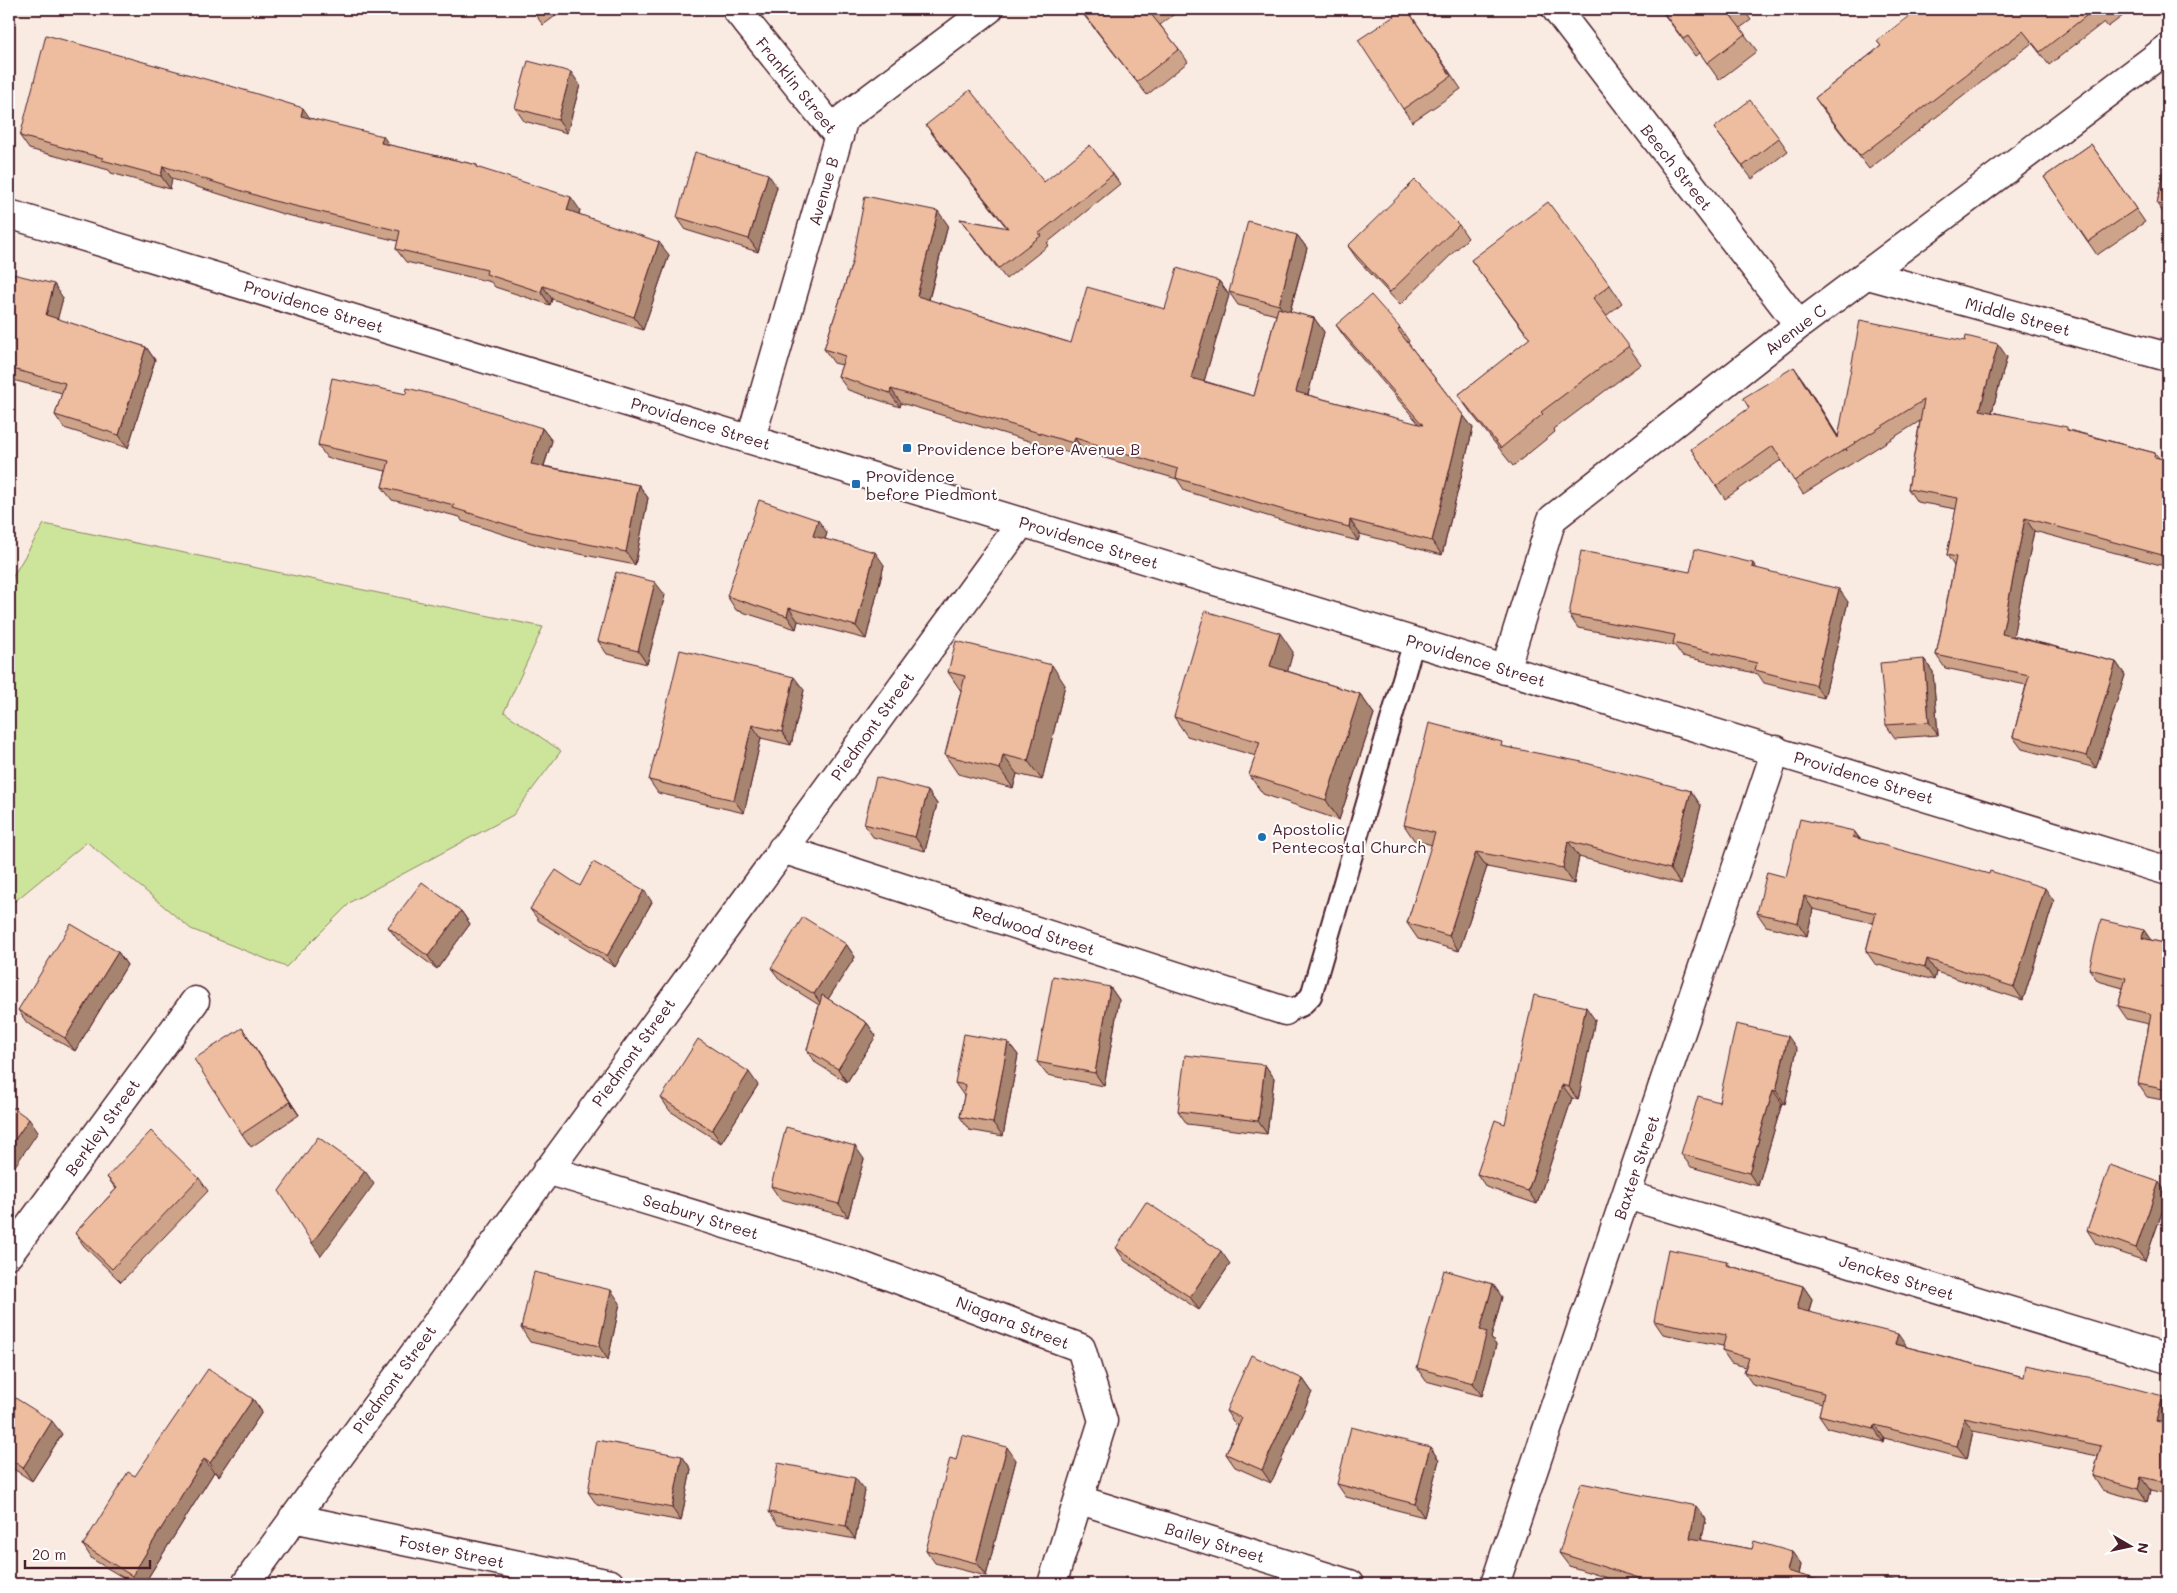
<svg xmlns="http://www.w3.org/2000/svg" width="2177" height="1593" viewBox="0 0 2177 1593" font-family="Mali,sans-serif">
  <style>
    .green { fill: #cde59b; stroke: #8c8263 }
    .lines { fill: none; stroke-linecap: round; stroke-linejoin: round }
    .lane-casing { stroke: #4a1f2b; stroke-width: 24 }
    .street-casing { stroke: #4a1f2b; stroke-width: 31 }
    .secondary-casing { stroke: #4a1f2b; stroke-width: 31 }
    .lane { stroke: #fff; stroke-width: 20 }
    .street { stroke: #fff; stroke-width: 28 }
    .secondary { stroke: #fff; stroke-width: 28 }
    .wall { fill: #cda389; stroke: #4a1f2b }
    .shaded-wall { fill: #a7846f; stroke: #4a1f2b }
    .building { fill: #eebd9f; stroke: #4a1f2b }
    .poi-dot { fill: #1f6fb2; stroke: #fff; stroke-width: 2 }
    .labels { text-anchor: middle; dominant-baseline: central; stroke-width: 4; stroke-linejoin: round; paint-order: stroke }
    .street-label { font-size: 16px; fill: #4a1f2b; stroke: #fff }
    .poi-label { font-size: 16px; fill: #4a1f2b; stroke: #fff; text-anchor: start }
  </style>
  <rect width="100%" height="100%" fill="#faebe2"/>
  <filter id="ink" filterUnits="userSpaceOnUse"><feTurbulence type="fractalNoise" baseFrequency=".02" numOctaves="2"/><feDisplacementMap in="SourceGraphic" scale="10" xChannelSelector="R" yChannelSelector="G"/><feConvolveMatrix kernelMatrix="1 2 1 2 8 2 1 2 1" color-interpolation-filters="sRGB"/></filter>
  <g filter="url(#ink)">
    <!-- green -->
    <path class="green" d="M44,524L543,627L504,712L561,751L513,815L352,901L286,967L191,929L87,842L9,906V583Z"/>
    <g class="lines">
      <!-- lane casing -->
      <g class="lane-casing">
        <path id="lane" d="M1285,1011L1301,1006L1311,996L1414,641"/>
      </g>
      <!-- street casing -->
      <g class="street-casing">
        <path id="street" d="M736,9L839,137
          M1556,9L1799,325
          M1868,275L2168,357
          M751,438L844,118L989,9
          M1505,670L1552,519L1799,325L2168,48
          M782,849L1285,1011
          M547,1170L854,1263L1081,1348L1103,1421L1052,1584
          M1627,1195L2168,1359
          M9,1254L195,1001
          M1080,1500L1350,1584
          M293,1518L610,1584
          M246,1584L1022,522
          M1495,1584L1776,750"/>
      </g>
      <!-- secondary casing -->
      <g class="secondary-casing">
        <path id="secondary" d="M9,214L2168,871"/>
      </g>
      <!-- lane -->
      <use href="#lane" class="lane"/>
      <!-- street -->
      <use href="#street" class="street"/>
      <!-- secondary -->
      <use href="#secondary" class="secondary"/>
    </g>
    <!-- wall -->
    <path class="wall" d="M531,9H565L543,25Z
      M1079,9H1181L1160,25L1179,49L1188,62L1147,95Z
      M1407,9L1461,89L1412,122L1403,109Z
      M1660,9H1743L1751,20L1740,28L1757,51L1719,80L1700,53L1695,56Z
      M1912,9H2132L2108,27L2104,22L2049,65L2032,43L1869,169L1824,111L1815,98L1881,46L1877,41L1914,12Z
      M580,85L567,133L524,121L515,108Z
      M310,118L389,145L477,165L478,168L580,210L579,214L669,255L643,330L552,299L550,305L495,287L491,282L406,262L396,249L398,241L283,214L172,179L170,189L111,173L109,170L29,149L20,136Z
      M926,125L1044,182L1113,174L1120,184L1047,243L1049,245L1006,279L960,219L1007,228L933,135Z
      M1714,128L1779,138L1788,151L1752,179Z
      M2091,144L2145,222L2097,255L2044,177Z
      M2168,147V217H2166L2157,204Z
      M777,187L758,252L686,230L677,217Z
      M948,225L929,300L1071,343L1165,309L1219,281L1229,295L1204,381L1254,396L1276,315L1238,305L1229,292L1297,235L1307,248L1290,312L1314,318L1324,332L1308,395L1420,425L1346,339L1336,325L1400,328L1409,341L1408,343L1463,415L1473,428L1442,555L1360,534L1358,541L1297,525L1185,491L1177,479L1084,452L1083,457L901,403L900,407L848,390L838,376L842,365L834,363L824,349L852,263Z
      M1459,225L1468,238L1400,305L1357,259L1348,246Z
      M1471,260L1610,285L1622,303L1606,316L1641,364L1554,429L1555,432L1513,466L1471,413L1458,395L1530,339Z
      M9,273L63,298L57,319L146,347L155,360L128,448L64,428L55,415L62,393L9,379Z
      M1965,341L2007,357L1992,412L2069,430L2155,453L2159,458L2168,460V567L2034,531L2013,636L2116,662L2125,675L2096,768L2022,749L2013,737L2026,685L1945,668L1936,655L1954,566L1947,555L1956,509L1917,502L1908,489L1920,421L1803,494L1781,460L1725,499L1691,449L1803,380L1838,436Z
      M542,428L552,441L544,466L639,485L648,498L635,565L540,546L462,521L460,517L392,500L382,487L386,471L327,458L318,445Z
      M827,533L825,539L884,565L866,639L798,621L796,629L736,610L727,596Z
      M1757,569L1848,602L1824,698L1764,683L1758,674L1682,656L1675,646L1578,628L1569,615L1690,572Z
      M665,595L647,664L607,654L598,641Z
      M1293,652L1287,671L1360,694L1374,714L1339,820L1263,794L1249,775L1256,756L1187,736L1174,717Z
      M1924,659L1933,672L1938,735L1895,738L1886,725Z
      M948,672L1065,685L1042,780L1017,774L1013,788L958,774L945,755L961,691Z
      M804,690L791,745L761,738L744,813L658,793L649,780Z
      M1505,747L1691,791L1701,806L1681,884L1579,857L1574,884L1487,867L1459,951L1418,939L1407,923L1432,845L1414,840L1404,825Z
      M928,791L937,804L925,851L873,837L864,824Z
      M1854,831L1860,839L2054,901L2023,1000L1936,972L1934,980L1875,964L1866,951L1873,923L1813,909L1807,936L1766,926L1757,913L1786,877Z
      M580,886L652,902L615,967L539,921L530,909Z
      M461,911L470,924L437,969L398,940L388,927Z
      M2151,940L2168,944V1101L2147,1097L2138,1084L2149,1024L2127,1019L2118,1006L2123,988L2098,981L2089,969Z
      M846,944L855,957L828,999L867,1023L876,1036L847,1082L816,1063L807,1050L819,1005L781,981L771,968Z
      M118,952L127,965L75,1051L27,1023L18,1010Z
      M1110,987L1119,1000L1104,1086L1047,1075L1037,1062Z
      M1595,1020L1578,1100L1572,1098L1537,1204L1486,1187L1477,1174L1505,1124Z
      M242,1028L299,1115L251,1147L242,1134Z
      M1008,1042L1018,1055L1003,1136L969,1130L960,1117L964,1096L955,1083Z
      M1797,1049L1785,1104L1782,1103L1758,1186L1691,1167L1681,1154L1719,1102Z
      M1265,1065L1274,1078L1267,1134L1187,1124L1178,1111Z
      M758,1085L721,1143L670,1111L661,1098Z
      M864,1159L848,1217L780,1199L771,1186Z
      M107,1177L199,1178L208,1191L121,1282L84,1246L75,1233L116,1189Z
      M2168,1195L2145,1261L2096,1244L2087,1230Z
      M1116,1248L1230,1264L1199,1310L1125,1261Z
      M1727,1261L1730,1266L1803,1286L1812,1299L1809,1312L1907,1347L2024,1377L2168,1404V1494L2150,1490L2147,1502L2102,1490L2093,1476L2098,1456L1973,1431L1967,1459L1884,1438L1883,1442L1828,1428L1819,1415L1822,1403L1753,1385L1744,1372L1746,1367L1731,1363L1722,1350L1723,1346L1663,1334L1654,1321Z
      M1502,1297L1491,1338L1496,1345L1482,1396L1426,1381L1417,1368Z
      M620,1303L608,1360L530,1342L521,1328Z
      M1303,1379L1312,1392L1271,1483L1235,1467L1226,1454L1238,1425L1235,1424L1226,1411Z
      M9,1394L62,1434L32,1481L9,1466Z
      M253,1399L262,1412L219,1476L214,1472L144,1584H134L92,1559L83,1545L135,1476Z
      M1430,1447L1439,1460L1424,1517L1346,1497L1337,1484Z
      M682,1456L691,1469L681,1521L597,1505L588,1492Z
      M956,1460H1016L986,1576L935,1563L926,1550Z
      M865,1491L855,1539L778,1525L769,1512Z
      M1706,1519L1701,1540L1752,1549L1792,1552L1801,1565L1799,1575L1833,1584H1626L1569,1566L1559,1553Z"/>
    <!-- shaded-wall -->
    <path class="shaded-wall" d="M571,72L580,85L567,133L558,120Z
      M303,108L312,121L301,116Z
      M383,136L392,149L381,143Z
      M163,166L172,179L170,189L161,176Z
      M768,174L777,187L758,252L749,239Z
      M571,197L580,210L576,223L567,210Z
      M938,211L948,225L926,310L917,296Z
      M1297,235L1307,248L1288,318L1279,305Z
      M659,242L669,255L643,330L634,317Z
      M1219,281L1229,295L1201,392L1191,378Z
      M54,284L63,298L55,329L46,315Z
      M543,286L552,299L550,305L541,292Z
      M1314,318L1324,332L1305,406L1296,392Z
      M1998,344L2007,357L1989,423L1980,410Z
      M146,347L155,360L128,448L119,435Z
      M1794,367L1803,380L1847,451L1838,438Z
      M891,389L901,403L900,407L890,393Z
      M1463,415L1473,428L1442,555L1432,541Z
      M542,428L552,441L540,477L531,464Z
      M1075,438L1084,452L1083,457L1073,443Z
      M9,475L12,480L9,488Z
      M639,485L648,498L635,565L626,552Z
      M2025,518L2034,531L2011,647L2002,634Z
      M818,520L827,533L822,549L813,536Z
      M1350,520L1360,534L1358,541L1349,527Z
      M875,552L884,565L866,639L856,626Z
      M1753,563L1762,576L1752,567Z
      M655,582L665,595L647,664L638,651Z
      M1839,589L1848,602L1824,698L1815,685Z
      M789,608L798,621L796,629L787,616Z
      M1280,633L1293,652L1284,685L1270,666Z
      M1924,659L1933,672L1938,735L1929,722Z
      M2116,662L2125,675L2096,768L2087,756Z
      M1052,665L1065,685L1042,780L1028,761Z
      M794,677L804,690L791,745L782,732Z
      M1360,694L1374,714L1339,820L1326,800Z
      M752,725L761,738L744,813L734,800Z
      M1003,755L1017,774L1013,788L1000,769Z
      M928,791L937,804L925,851L915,837Z
      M1691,791L1701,806L1681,884L1670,869Z
      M1854,831L1864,845L1853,837Z
      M1568,841L1579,857L1574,884L1563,868Z
      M1476,852L1487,867L1459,951L1449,936Z
      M2045,888L2054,901L2023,1000L2014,987Z
      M644,890L652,902L615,967L607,956Z
      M1804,896L1813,909L1807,936L1798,923Z
      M461,911L470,924L437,969L428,956Z
      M2144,930L2153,943L2142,938Z
      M846,944L855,957L823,1007L814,994Z
      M118,952L127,965L75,1051L65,1038Z
      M1927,959L1936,972L1934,980L1925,967Z
      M1110,987L1119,1000L1104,1086L1095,1073Z
      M1586,1007L1595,1020L1578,1100L1569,1087Z
      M867,1023L876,1036L847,1082L838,1069Z
      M242,1028L251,1041L299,1115L290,1102Z
      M1788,1036L1797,1049L1785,1104L1776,1091Z
      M1008,1042L1018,1055L1003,1136L993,1123Z
      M1265,1065L1274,1078L1267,1134L1258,1121Z
      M749,1072L758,1085L721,1143L712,1130Z
      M1562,1085L1572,1098L1537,1204L1528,1191Z
      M1773,1090L1782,1103L1758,1186L1749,1173Z
      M29,1119L38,1132L9,1175V1148Z
      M855,1146L864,1159L848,1217L839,1204Z
      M365,1171L374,1184L321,1256L312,1243Z
      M2159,1182L2168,1195L2145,1261L2136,1248Z
      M1221,1251L1230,1264L1199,1310L1190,1297Z
      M1493,1284L1502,1297L1491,1338L1496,1345L1482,1396L1473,1383L1480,1330Z
      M1803,1286L1812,1299L1806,1322L1797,1309Z
      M611,1290L620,1303L608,1360L599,1346Z
      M1898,1334L1907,1347L1895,1344Z
      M1303,1379L1312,1392L1271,1483L1262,1470Z
      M2163,1396L2168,1404V1423L2165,1434L2156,1421Z
      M253,1399L262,1412L219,1476L210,1463Z
      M1964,1418L1973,1431L1967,1459L1957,1446Z
      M52,1421L62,1434L32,1481L23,1468Z
      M1875,1425L1884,1438L1883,1442L1874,1429Z
      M1007,1447L1016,1460L986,1576L976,1563Z
      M1430,1447L1439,1460L1424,1517L1415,1504Z
      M682,1456L691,1469L681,1521L672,1508Z
      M204,1459L214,1472L144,1584H138L132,1576Z
      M2141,1477L2150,1490L2147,1502L2138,1489Z
      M855,1478L865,1491L855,1539L846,1526Z
      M1696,1506L1706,1519L1699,1551L1690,1538Z
      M1792,1552L1801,1565L1796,1584L1787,1571Z"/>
    <!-- building -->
    <path class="building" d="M531,9H538L533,12Z
      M1080,9H1155L1150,13L1179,49L1137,82Z
      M1405,9H1407L1451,76L1403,109L1358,40Z
      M1661,9H1732L1728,12L1745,34L1707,63L1688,36L1683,39Z
      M1912,9H2107L2099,15L2095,9L2040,52L2023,31L1860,156L1815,98L1881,46L1877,41L1915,12Z
      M46,35L234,87L303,108L301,116L383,136L381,143L477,165L476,167L571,197L567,210L659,242L634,317L543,286L541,292L486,274L487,270L396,249L400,231L274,201L163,166L161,176L102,160L103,158L20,136Z
      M528,61L571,72L558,120L515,108Z
      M970,90L1044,182L1090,145L1113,174L1038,234L1042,235L999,268L960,219L1008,228L926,125Z
      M1750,100L1779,138L1743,166L1714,128Z
      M2091,144L2136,209L2088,242L2044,177Z
      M2168,147V206L2157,204Z
      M695,152L768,174L749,239L677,217Z
      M1415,180L1459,225L1390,292L1348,246Z
      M865,196L938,211L917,296L1071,343L1087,287L1165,309L1177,268L1219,281L1191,378L1254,396L1278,308L1314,318L1296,392L1423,425L1336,325L1371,295L1400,328L1398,330L1463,415L1432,541L1350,520L1349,527L1287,511L1176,478L1178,469L1075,438L1073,443L891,389L890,393L838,376L845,356L824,349L852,263Z
      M1548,202L1610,285L1593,298L1629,346L1541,412L1543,414L1501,448L1458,395L1530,338L1471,260Z
      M1248,221L1297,235L1279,305L1229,292Z
      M9,273L54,284L46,315L146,347L119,435L55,415L65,383L9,368Z
      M1860,320L1965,341L1966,336L1998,344L1980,410L2067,427V430L2155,453L2154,457L2168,460V560L2162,558V555L2025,518L2002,634L2116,662L2087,756L2013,737L2029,675L1936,655L1956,557L1947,555L1958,498L1908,489L1924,400L1794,481L1773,446L1716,486L1691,449L1749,408L1743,398L1794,367L1838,438Z
      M332,378L406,394L407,388L455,400L542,428L531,464L639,485L626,552L531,532L453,508L454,505L382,487L389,461L318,445Z
      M759,500L818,520L813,536L875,552L856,626L789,608L787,616L727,596Z
      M1695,549L1753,563L1752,567L1839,589L1815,685L1755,670L1757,663L1673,643L1675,635L1569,615L1581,551L1690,572Z
      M616,572L655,582L638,651L598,641Z
      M1205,611L1280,633L1270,666L1360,694L1326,800L1249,775L1260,742L1174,717Z
      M956,641L1052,665L1028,761L1003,755L1000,769L945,755L965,676L948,672Z
      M680,650L794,677L782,732L752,725L734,800L649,780Z
      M1924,659L1929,722L1886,725L1880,663Z
      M1429,723L1502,742L1501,746L1582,762L1691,791L1670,869L1568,841L1563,868L1476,852L1449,936L1407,923L1435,833L1404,825Z
      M876,777L928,791L915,837L864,824Z
      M1800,819L1854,831L1853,837L1989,874L1990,871L2045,888L2014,987L1927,959L1925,967L1866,951L1876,913L1804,896L1798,923L1757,913L1767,872L1786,877Z
      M593,862L644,890L607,956L530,909L556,870L580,886Z
      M422,882L461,911L428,956L388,927Z
      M803,917L846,944L814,994L771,968Z
      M2101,920L2144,930L2142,938L2168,944V1090L2138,1084L2151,1014L2118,1006L2126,978L2089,969Z
      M71,924L118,952L65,1038L18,1010Z
      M1053,976L1110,987L1095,1073L1037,1062Z
      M822,995L867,1023L838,1069L807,1050Z
      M1534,995L1586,1007L1569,1087L1562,1085L1528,1191L1477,1174L1495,1120L1505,1124Z
      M1736,1024L1788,1036L1776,1091L1773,1090L1749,1173L1681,1154L1698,1096L1719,1102Z
      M242,1028L290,1102L242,1134L194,1059Z
      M964,1034L1008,1042L993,1123L960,1117L966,1085L955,1083Z
      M698,1039L749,1072L712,1130L661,1098Z
      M1185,1055L1265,1065L1258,1121L1178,1111Z
      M9,1105L29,1119L9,1148Z
      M786,1127L855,1146L839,1204L771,1186Z
      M151,1131L199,1178L112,1269L75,1233L117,1188L107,1177Z
      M318,1137L365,1171L312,1243L279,1191Z
      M2110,1165L2159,1182L2136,1248L2087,1230Z
      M1146,1202L1221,1251L1190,1297L1116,1248Z
      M1668,1249L1727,1261L1726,1265L1803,1286L1797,1309L1898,1334L1895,1344L2024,1377L2026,1365L2098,1379L2163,1396L2156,1421L2168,1424V1483L2141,1477L2138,1489L2093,1476L2101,1446L1964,1418L1957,1446L1875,1425L1874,1429L1819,1415L1824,1393L1744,1372L1749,1358L1722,1350L1726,1335L1654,1321Z
      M1444,1270L1493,1284L1480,1330L1487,1332L1473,1383L1417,1368Z
      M534,1272L611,1290L599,1346L521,1328Z
      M1251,1355L1303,1379L1262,1470L1226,1454L1242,1418L1226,1411Z
      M208,1369L253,1399L210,1463L204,1459L132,1576L83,1545L128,1472L135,1476Z
      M9,1394L52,1421L23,1468L9,1458Z
      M1351,1427L1430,1447L1415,1504L1337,1484Z
      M962,1435L1007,1447L976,1563L926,1550L950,1458L956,1460Z
      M597,1440L682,1456L672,1508L588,1492Z
      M778,1463L855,1478L846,1526L769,1512Z
      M1581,1483L1696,1506L1690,1538L1752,1549L1754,1541L1792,1552L1787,1571L1833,1584H1651L1652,1582L1559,1553Z
      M1125,1577L1152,1584H1123Z
      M1886,1578L1905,1584H1884Z"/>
  </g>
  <!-- markers -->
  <g class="poi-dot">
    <rect x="902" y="443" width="10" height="10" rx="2.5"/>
    <rect x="851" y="479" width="10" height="10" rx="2.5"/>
    <circle cx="1262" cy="837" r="5"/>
  </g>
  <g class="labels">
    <!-- street labels -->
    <g class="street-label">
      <text transform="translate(797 85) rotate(51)">Franklin Street</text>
      <text transform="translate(1677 167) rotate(52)">Beech Street</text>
      <text transform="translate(823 191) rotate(-74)">Avenue B</text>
      <text transform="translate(314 306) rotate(17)">Providence Street</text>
      <text transform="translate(2018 316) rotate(15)">Middle Street</text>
      <text transform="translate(1795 329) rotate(-37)">Avenue C</text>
      <text transform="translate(701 423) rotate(17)">Providence Street</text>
      <text transform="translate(1089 542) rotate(17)">Providence Street</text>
      <text transform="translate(1476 660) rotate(17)">Providence Street</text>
      <text transform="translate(872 726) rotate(-54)">Piedmont Street</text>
      <text transform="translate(1864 777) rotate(17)">Providence Street</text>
      <text transform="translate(1034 930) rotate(18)">Redwood Street</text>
      <text transform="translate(633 1052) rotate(-54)">Piedmont Street</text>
      <text transform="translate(102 1127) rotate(-54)">Berkley Street</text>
      <text transform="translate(1636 1167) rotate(-71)">Baxter Street</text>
      <text transform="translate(701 1216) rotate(17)">Seabury Street</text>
      <text transform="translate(1897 1277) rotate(17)">Jenckes Street</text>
      <text transform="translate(1013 1322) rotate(21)">Niagara Street</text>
      <text transform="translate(394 1379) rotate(-54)">Piedmont Street</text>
      <text transform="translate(1215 1542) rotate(17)">Bailey Street</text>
      <text transform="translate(452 1551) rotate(12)">Foster Street</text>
    </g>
    <!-- poi labels -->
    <g class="poi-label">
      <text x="917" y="448">Providence before Avenue B</text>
      <text x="866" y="475">Providence<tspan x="866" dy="18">before Piedmont</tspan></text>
      <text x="1272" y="828">Apostolic<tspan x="1272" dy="18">Pentecostal Church</tspan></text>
    </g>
  </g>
  <!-- margin -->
  <rect width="2177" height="1593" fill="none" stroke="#fff" stroke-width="30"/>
  <rect x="15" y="15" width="2147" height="1563" fill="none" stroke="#4a1f2b" stroke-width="2" filter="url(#ink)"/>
  <!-- north arrow -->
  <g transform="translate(2130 1546) rotate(99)" stroke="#ffffff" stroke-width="4" paint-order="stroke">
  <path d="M0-4L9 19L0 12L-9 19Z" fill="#4a1f2b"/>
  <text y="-8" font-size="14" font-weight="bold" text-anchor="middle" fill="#4a1f2b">N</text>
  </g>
  <!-- scale -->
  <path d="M25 1560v8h125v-8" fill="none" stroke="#4a1f2b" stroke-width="2.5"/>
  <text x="32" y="1560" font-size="15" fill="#4a1f2b" stroke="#ffffff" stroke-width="4" paint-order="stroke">20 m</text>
</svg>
